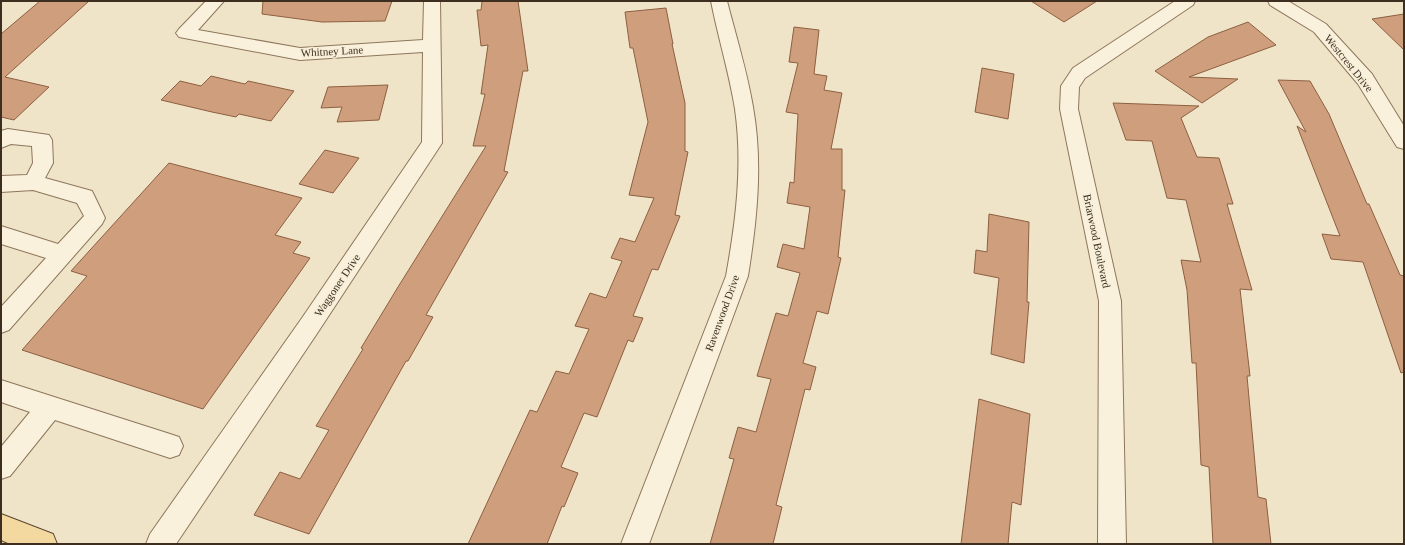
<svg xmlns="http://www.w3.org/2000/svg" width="1405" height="545" viewBox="0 0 1405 545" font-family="Georgia,serif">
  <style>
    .building { fill: #cf9f7d; stroke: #8d5f41 }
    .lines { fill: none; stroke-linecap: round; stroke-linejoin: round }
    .minor-casing { stroke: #8d765c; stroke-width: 2 }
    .major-casing { stroke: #5b4430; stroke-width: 2 }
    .minor { fill: #faf1dc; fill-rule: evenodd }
    .major { fill: #f3d9a0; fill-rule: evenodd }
    .labels { text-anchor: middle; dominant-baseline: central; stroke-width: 3; stroke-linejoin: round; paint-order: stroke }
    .street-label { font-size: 11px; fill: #3d2e20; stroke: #f7eed8 }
  </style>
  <rect width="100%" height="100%" fill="#f0e4c8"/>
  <!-- building -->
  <path class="building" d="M40,1H89L5,77L49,87L14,120L1,117V34Z
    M263,1H392L385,21L322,22L262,14Z
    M482,1H518L528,71H523L504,171L508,172L426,315L433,317L408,361H406L309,534L254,515L280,472L300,479L329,430L316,426L363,349L361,348L398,287L486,146H473L485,94H481L488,45L481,46L477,10H481Z
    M1031,1H1097L1064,22Z
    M666,8L673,44H672L685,103V151L688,152L675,215L680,216L658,270L652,269L633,316L643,318L633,342L628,340L597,417L584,413L561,467L578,473L564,507L562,506L547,544H468L530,410L537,412L556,371L569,374L589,329L575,326L590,293L606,298L622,261L611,258L620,238L635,242L654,198L629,195L648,122L633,48H630L625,12Z
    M1404,14V50L1372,19Z
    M1248,22L1276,45L1189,77L1238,79L1202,103L1155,71L1208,37Z
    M794,27L819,30L814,74L827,76L824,90L842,93L831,149H842V190H845L838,257L841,258L828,314L817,311L803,363L816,367L810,390L805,389L776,505L782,507L773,544H710L734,459L729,458L738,427L756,432L771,379L757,376L776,313L788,316L800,273L777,267L783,244L804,249L810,207L787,203L790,182L794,183L798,114L786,112L798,63L789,62Z
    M982,68L1014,74L1008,119L975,112Z
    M211,76L245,84L248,81L294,91L271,121L239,114L236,117L212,112L161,100L180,81L201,86Z
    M1278,80L1310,81L1329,114L1367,204H1369L1400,275L1404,276V372L1401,373L1363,262L1331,259L1322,234L1340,236L1297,126L1306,132Z
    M388,85L379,120L337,122L342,107L321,108L328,87Z
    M1113,103L1199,106L1181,118L1197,157L1219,158L1233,204H1227L1252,290L1240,289L1250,376H1247L1258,497L1266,499L1271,544H1213L1209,467L1201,465L1196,363H1192L1187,290L1181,260L1201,262L1186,200L1167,198L1152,141L1126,140Z
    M325,150L359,158L333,193L299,184Z
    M169,163L302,198L275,235L301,242L293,253L310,258L203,409L22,350L87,276L71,271Z
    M989,214L1029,222L1027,302H1029L1024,363L991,354L999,278L974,273L976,250L987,252Z
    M979,399L1030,414L1021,505L1012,502L1008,544H961Z"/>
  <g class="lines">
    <!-- minor casing -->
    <g class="minor-casing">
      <path id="minor" d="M206,1H224L198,30L300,48L423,40L424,1H440L442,143L318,332L176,544H146L150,534L302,318L422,142L423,52L300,60L179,37L176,33L179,29Z
        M711,1H727C736,36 747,71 753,107C763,163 757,220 748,276L649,544H621L726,276C736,221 743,165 735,109C729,72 718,37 711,1Z
        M1175,1H1195L1193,5L1085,78L1079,87L1078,109L1121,301L1126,544H1098L1099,301L1060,109L1061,86L1073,68Z
        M1268,1H1288L1326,24L1372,74L1404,126V149L1397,147L1358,84L1314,32L1270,5Z
        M8,129L49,135L52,140L53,163L45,178L92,191L105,218L102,224L9,330L1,333V307L46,258L1,244V226L58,244L84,216L77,203L33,190L1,192V176L27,175L33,163L32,146L11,144L1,148V131Z
        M1,380L170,434L179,437L183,446L179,455L170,458L55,420L10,476L1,479V447L30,412L1,402Z"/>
    </g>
    <!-- major casing -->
    <g class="major-casing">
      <path id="major" d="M1,514L53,534L57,544H10L1,540Z"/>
    </g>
    <!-- minor -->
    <use href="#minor" class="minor"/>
    <!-- major -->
    <use href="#major" class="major"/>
  </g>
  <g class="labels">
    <!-- street labels -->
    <g class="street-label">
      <text transform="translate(332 51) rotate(-3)">Whitney Lane</text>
      <text transform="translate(1349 63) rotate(51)">Westcrest Drive</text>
      <text transform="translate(1097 241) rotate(78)">Briarwood Boulevard</text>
      <text transform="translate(337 285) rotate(-56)">Waggoner Drive</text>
      <text transform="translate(722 313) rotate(-70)">Ravenwood Drive</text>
    </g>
  </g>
  <!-- border -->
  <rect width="1405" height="545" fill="none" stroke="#3d2e20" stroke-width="4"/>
</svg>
